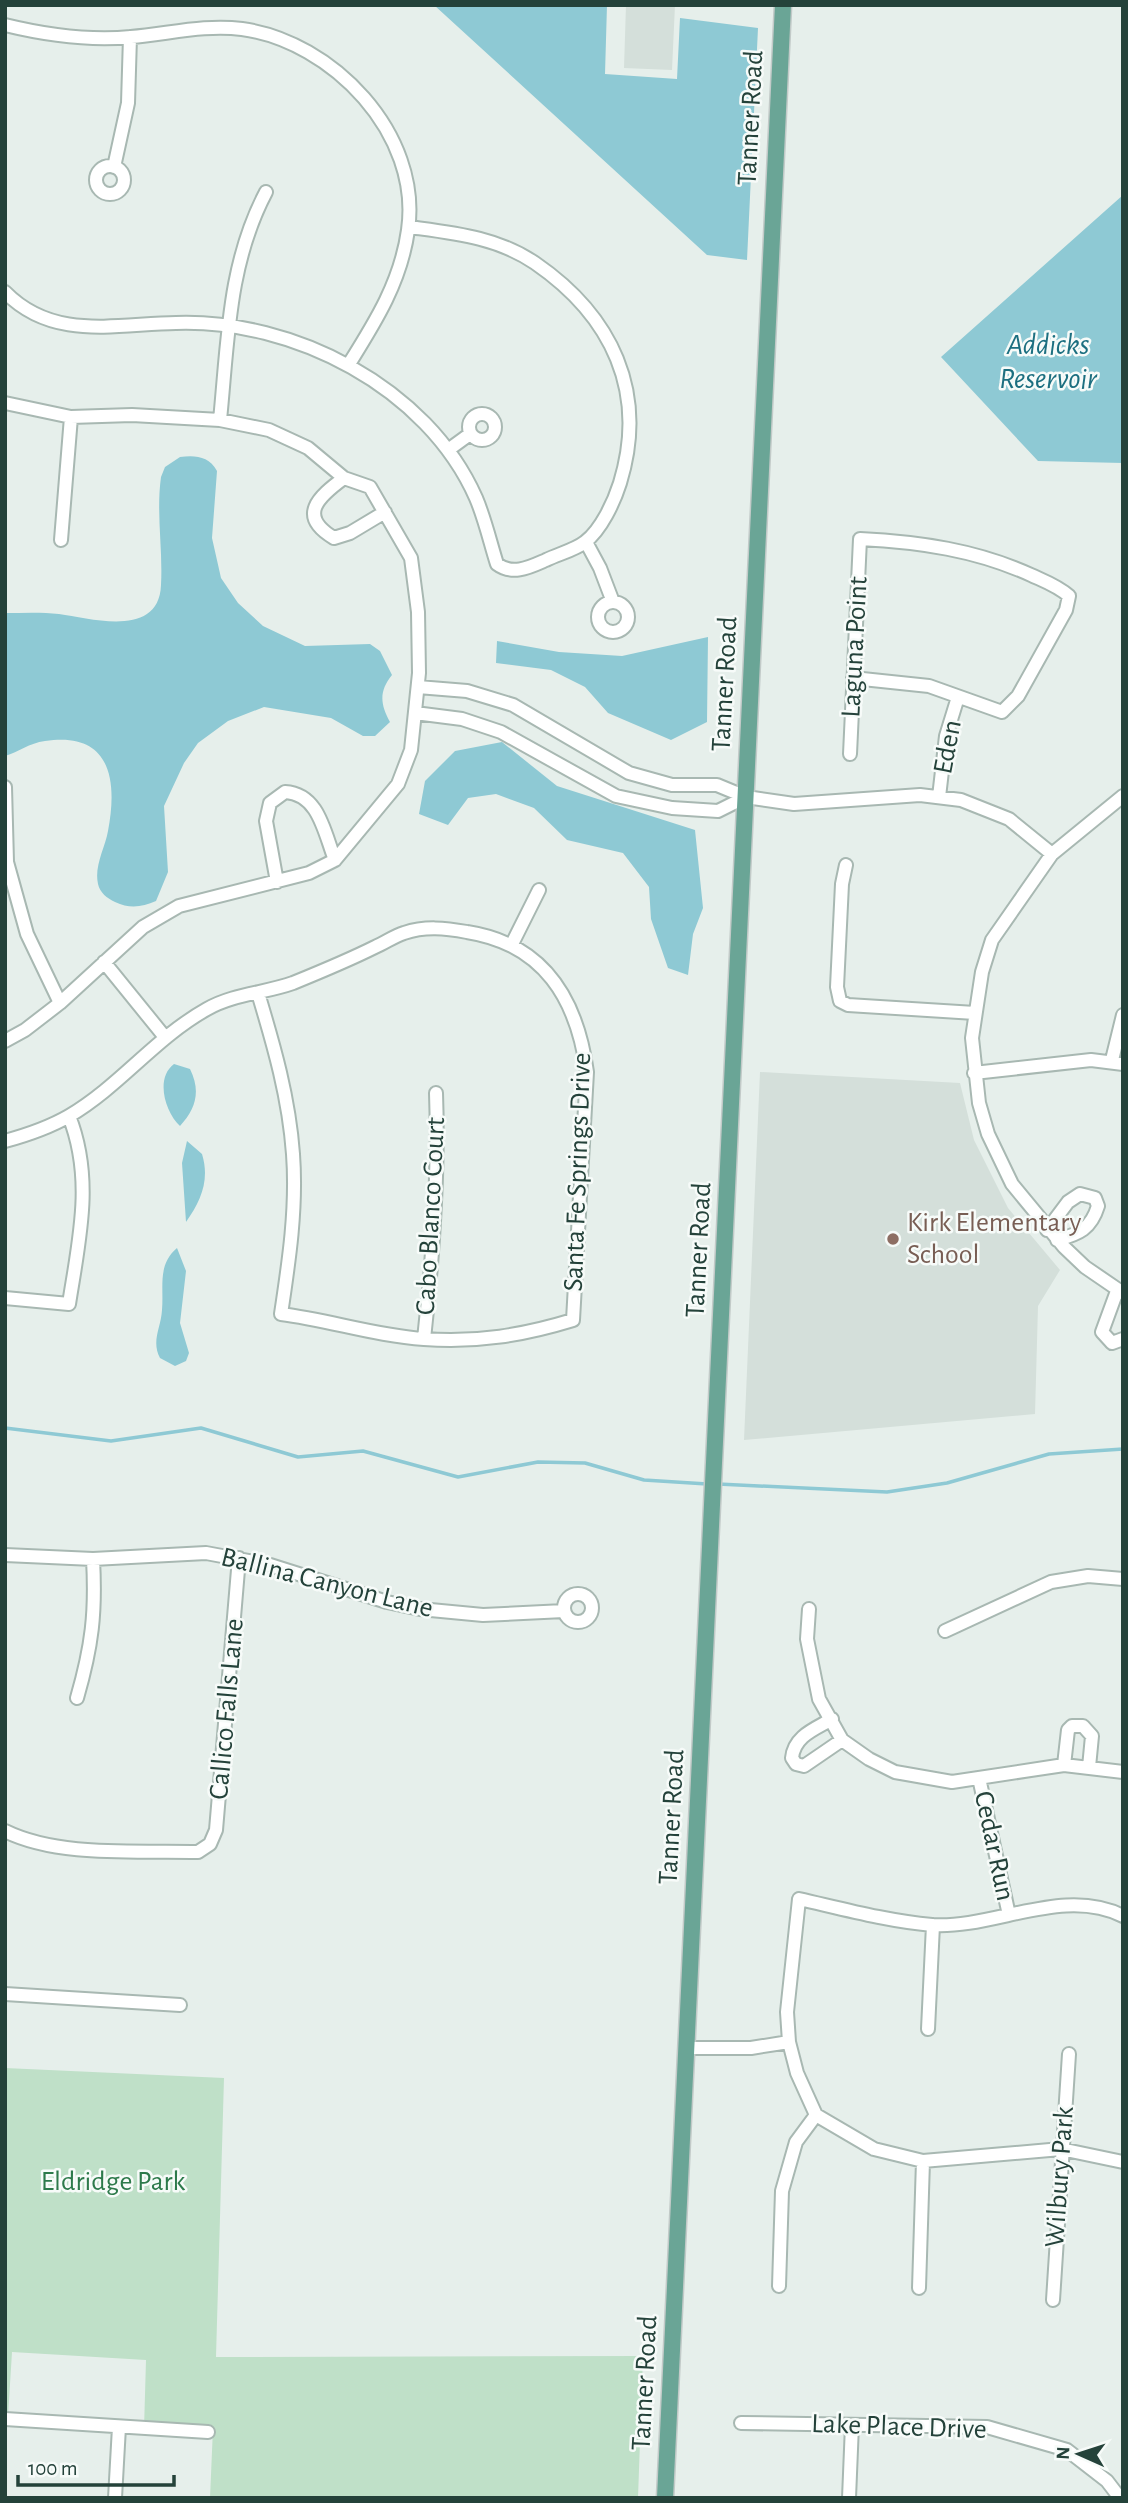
<svg xmlns="http://www.w3.org/2000/svg" width="1128" height="2503" viewBox="0 0 1128 2503" font-family="'Alegreya Sans',sans-serif">
  <style>
    .built { fill: #d4dfda }
    .green { fill: #bfe0c8 }
    .water { fill: #8ec9d4 }
    .lines { fill: none; stroke-linecap: round; stroke-linejoin: round }
    .stream { stroke: #8ec9d4; stroke-width: 3.5 }
    .minor-casing { stroke: #a8b8b2; stroke-width: 16 }
    .major-casing { stroke: #c2cac8; stroke-width: 19 }
    .minor { stroke: #fff; stroke-width: 12 }
    .major { stroke: #6aa596; stroke-width: 16 }
    .education-dot { fill: #8d6e63; stroke: #f7fbf9; stroke-width: 2.5 }
    .labels { text-anchor: middle; dominant-baseline: central; stroke-width: 5; stroke-linejoin: round; paint-order: stroke }
    .street-label { font-size: 28px; fill: #24423a; stroke: #f7fbf9 }
    .education-label { font-size: 28px; fill: #785e54; stroke: #f7fbf9; text-anchor: start }
    .park-label { font-size: 28px; fill: #2d7a4b; stroke: #f7fbf9 }
    .water-label { font-size: 30px; font-style: italic; fill: #1c6f80; stroke: #f7fbf9 }
  </style>
  <rect width="100%" height="100%" fill="#e6efeb"/>
  <!-- built -->
  <path class="built" d="M626,5H675L672,70L624,68Z
    M760,1072L960,1083L974,1140L1008,1208L1060,1270L1038,1306L1035,1414L744,1440Z"/>
  <!-- green -->
  <path class="green" d="M5,2068L224,2078L216,2357L643,2356L638,2498H210L213,2428L144,2429L146,2360L12,2352L8,2416H5Z"/>
  <!-- water -->
  <path class="water" d="M434,5H607L605,74L677,79L680,18L758,28L747,260L707,255Z
    M1123,195V463L1038,461L941,357Z
    M180,457C195,455 209,456 217,471L212,538L221,578L238,603L263,626L305,646L370,644L380,651L392,675C379,691 380,704 390,722L375,736H363L331,718L264,707L228,721L198,743L184,763L164,806L168,872L156,901C142,907 130,909 115,902C107,898 100,893 98,884C94,866 105,848 108,831C118,779 110,731 45,741C29,743 19,752 5,756V613C23,613 42,612 59,614C93,619 159,638 161,585C163,549 156,513 161,477L165,467Z
    M708,637L707,722L671,740L608,713L585,687L551,670L496,663L497,641L559,652L622,656Z
    M502,742L557,786L695,830L703,908L693,934L688,975L668,968L651,919L649,887L623,853L567,840L534,808L496,794L468,798L448,825L419,814L425,781L455,751Z
    M174,1064L190,1069C201,1091 196,1109 180,1126C165,1112 155,1078 174,1064Z
    M187,1141L202,1154C210,1180 201,1201 186,1222L182,1163Z
    M177,1248L186,1271L180,1323L189,1353L186,1361L175,1366L160,1358C151,1341 161,1328 162,1310C164,1287 157,1265 177,1248Z"/>
  <g class="lines">
    <!-- stream -->
    <path class="stream" d="M5,1428L111,1441L201,1428L298,1457L363,1451L458,1477L538,1462L585,1463L644,1480L707,1484
      M718,1484L887,1492L947,1483L1049,1454L1123,1449"/>
    <!-- minor casing -->
    <g class="minor-casing">
      <path id="minor" d="M5,25C46,35 89,41 131,37C168,34 205,24 242,29C332,41 422,134 408,230C401,281 376,321 349,364
        M96 180a14 14 0 1 1 28 0a14 14 0 1 1-28 0Z
        M114,167L128,103L130,37
        M5,292C53,341 115,324 176,323C293,319 427,387 476,498C485,519 490,542 497,564C513,576 530,567 546,560C558,554 575,550 585,542C601,530 614,502 620,483C648,392 612,316 535,263C497,237 453,233 409,227
        M5,403L71,417L132,415L220,420L269,430L308,448L344,478L370,487L411,558L418,612L419,673L411,750L398,784L335,860L309,873L179,906L143,927L60,1003L25,1030L5,1041
        M469 427a13 13 0 1 1 26 0a13 13 0 1 1-26 0Z
        M220,420C228,341 228,264 266,192
        M448,450L470,434
        M344,478C318,497 297,516 334,538L350,533L385,512
        M61,540L71,417
        M586,542L600,568L613,602
        M598 617a15 15 0 1 1 30 0a15 15 0 1 1-30 0Z
        M418,687L467,691L513,705L629,773L672,785H717L746,797L794,804L920,795L961,800L1009,819L1052,854
        M415,713L462,719L501,732L616,796L672,808L718,811L746,797
        M850,754L860,539C920,542 976,550 1031,575C1044,581 1058,586 1069,596L1066,610L1018,696L1002,712L929,686L853,678
        M5,787L7,862L27,934L60,1003
        M1123,796L1052,854L992,940L982,972L972,1038L979,1103L988,1134L1012,1184L1064,1247L1085,1267L1123,1293
        M939,797L946,736L958,697
        M846,865L842,884L837,987L840,1001L848,1005L975,1013
        M277,882L266,821L270,803L285,792C319,794 324,832 335,860
        M512,944L539,890
        M104,962L164,1036
        M1112,1060L1123,1015
        M974,1073L1091,1060L1123,1064
        M5,1141C27,1135 50,1127 69,1116C120,1086 155,1038 207,1009C233,994 265,993 293,983C320,972 349,960 375,947C385,943 394,936 404,933C425,926 445,928 467,932C544,944 577,999 587,1072L573,1320C524,1335 477,1343 424,1339C376,1336 329,1320 281,1314C289,1261 297,1208 293,1154C289,1098 274,1046 258,993
        M1047,1230L1068,1202L1080,1194L1095,1198L1098,1206C1091,1229 1079,1234 1057,1240
        M1117,1291L1102,1332L1112,1343L1123,1339
        M5,1298L69,1304C79,1240 94,1179 69,1116
        M424,1339C433,1257 439,1176 436,1093
        M5,1555L93,1559L206,1553L270,1565L387,1602L420,1609L483,1615L564,1611
        M564 1608a14 14 0 1 1 28 0a14 14 0 1 1-28 0Z
        M809,1609L807,1639L819,1699L842,1740L869,1759L895,1772L952,1782L1064,1765L1123,1772
        M945,1631L1051,1582L1088,1576L1123,1579
        M77,1698C92,1646 96,1613 93,1559
        M832,1719C815,1729 794,1736 792,1758L796,1764L804,1766L842,1740
        M1064,1765L1068,1730L1072,1726H1083L1092,1736L1089,1767
        M979,1778L1009,1915
        M5,1831C60,1858 138,1850 198,1852L210,1844L216,1830L239,1558
        M1123,1916C1063,1886 994,1929 932,1925C887,1921 843,1909 799,1899L787,2012L789,2042L797,2073L816,2115L874,2149L923,2161L1061,2149L1123,2162
        M5,1994L180,2005
        M928,2029L933,1925
        M688,2048H751L789,2042
        M779,2286L782,2191L796,2142L816,2115
        M919,2288L923,2161
        M1053,2300L1069,2054
        M5,2419L208,2432
        M741,2423L987,2427L1067,2450L1107,2481L1120,2498
        M115,2498L119,2427
        M849,2498L852,2425"/>
    </g>
    <!-- major casing -->
    <g class="major-casing">
      <path id="major" d="M665,2498L783,5"/>
    </g>
    <!-- minor -->
    <use href="#minor" class="minor"/>
    <!-- major -->
    <use href="#major" class="major"/>
  </g>
  <!-- markers -->
  <circle class="education-dot" cx="893" cy="1239" r="7"/>
  <g class="labels">
    <!-- street labels -->
    <g class="street-label">
      <text transform="translate(751 118) rotate(-87)">Tanner Road</text>
      <text transform="translate(855 647) rotate(-87)">Laguna Point</text>
      <text transform="translate(725 684) rotate(-87)">Tanner Road</text>
      <text transform="translate(948 747) rotate(-79)">Eden</text>
      <text transform="translate(578 1172) rotate(-88)">Santa Fe Springs Drive</text>
      <text transform="translate(431 1216) rotate(-87)">Cabo Blanco Court</text>
      <text transform="translate(699 1250) rotate(-87)">Tanner Road</text>
      <text transform="translate(327 1583) rotate(14)">Ballina Canyon Lane</text>
      <text transform="translate(227 1709) rotate(-85)">Callico Falls Lane</text>
      <text transform="translate(672 1817) rotate(-87)">Tanner Road</text>
      <text transform="translate(994 1846) rotate(78)">Cedar Run</text>
      <text transform="translate(1060 2177) rotate(-86)">Wilbury Park</text>
      <text transform="translate(645 2383) rotate(-87)">Tanner Road</text>
      <text transform="translate(899 2427) rotate(2)">Lake Place Drive</text>
    </g>
    <!-- education labels -->
    <g class="education-label">
      <text x="907" y="1223">Kirk Elementary<tspan x="907" dy="32">School</tspan></text>
    </g>
    <!-- park labels -->
    <g class="park-label">
      <text x="113" y="2182">Eldridge Park</text>
    </g>
    <!-- water labels -->
    <g class="water-label">
      <text x="1048" y="345">Addicks<tspan x="1048" dy="34">Reservoir</tspan></text>
    </g>
  </g>
  <!-- border -->
  <rect width="1128" height="2503" fill="none" stroke="#24423a" stroke-width="14"/>
  <!-- north arrow -->
  <g transform="translate(1079 2454) rotate(273)" stroke="#f7fbf9" stroke-width="5" paint-order="stroke">
  <path d="M0-5L12 26L0 18L-12 26Z" fill="#24423a"/>
  <text y="-10" font-size="19" font-weight="bold" text-anchor="middle" fill="#24423a">N</text>
  </g>
  <!-- scale -->
  <path d="M18 2475v10h156v-10" fill="none" stroke="#24423a" stroke-width="3.5"/>
  <text x="28" y="2475" font-size="21" fill="#24423a" stroke="#f7fbf9" stroke-width="5" paint-order="stroke">100 m</text>
</svg>
